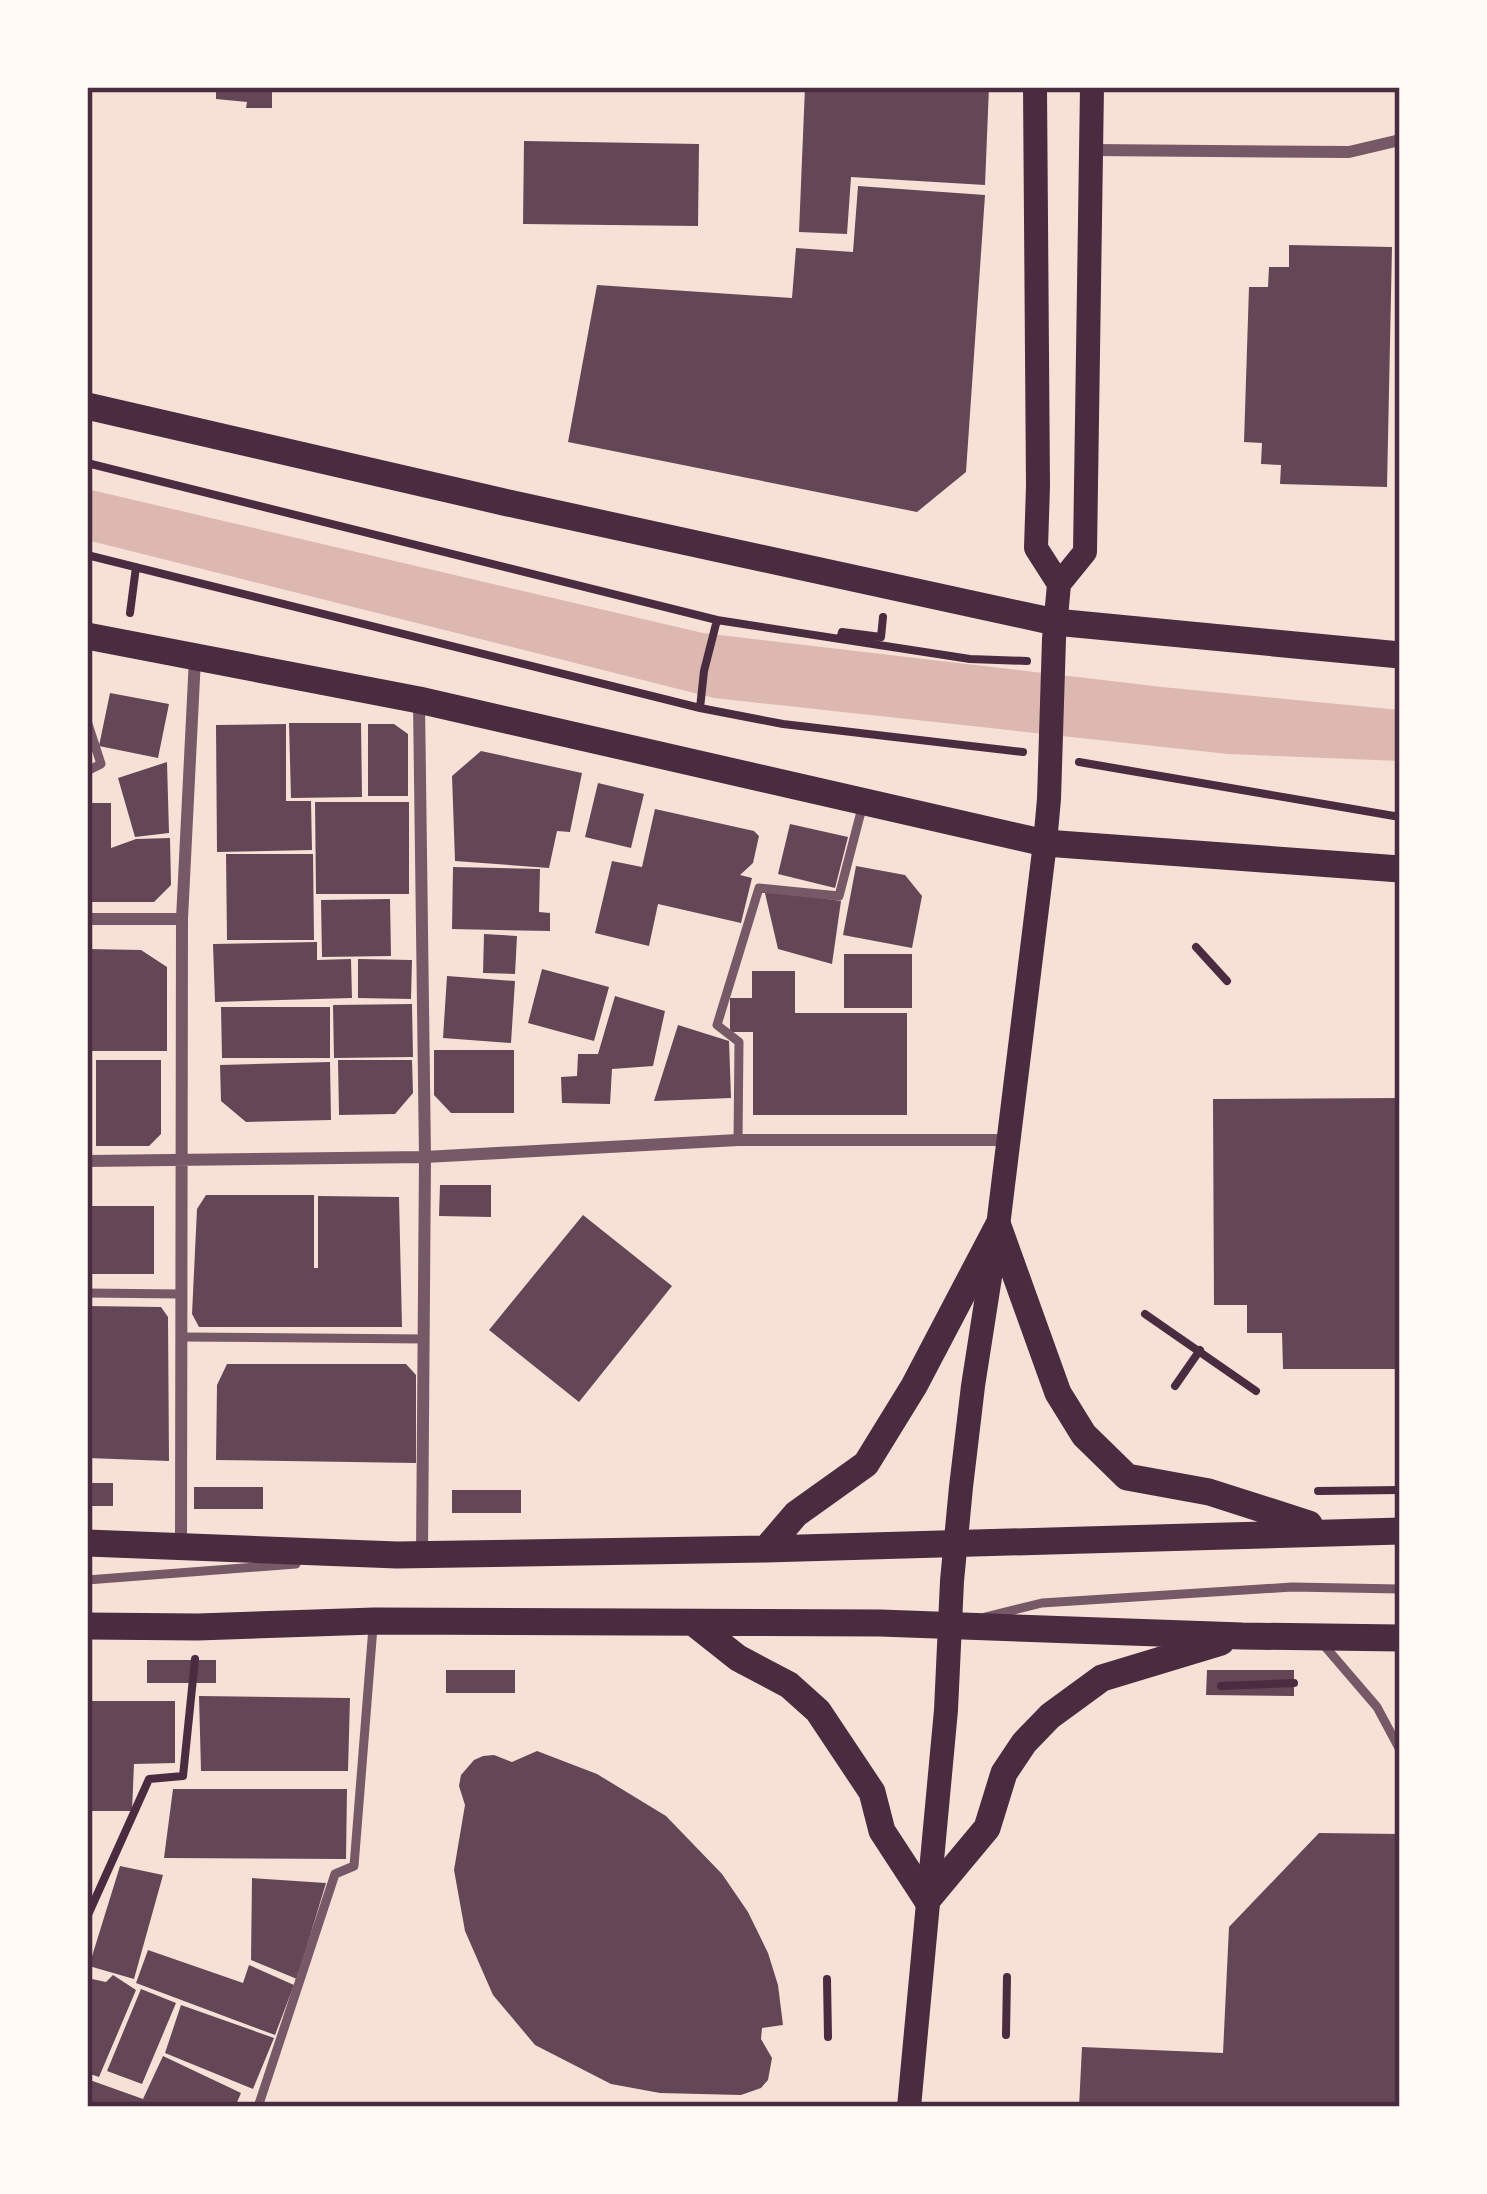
<svg xmlns="http://www.w3.org/2000/svg" width="1487" height="2194" viewBox="0 0 1487 2194" font-family="'Fira Sans',sans-serif">
  <style>
    .water { fill: #dcb8b0 }
    .building { fill: #644757 }
    .lines { fill: none; stroke-linecap: round; stroke-linejoin: round }
    .path { stroke: #4a2c40; stroke-width: 8 }
    .service { stroke: #755966; stroke-width: 9 }
    .minor { stroke: #755966; stroke-width: 12 }
    .secondary { stroke: #4a2c40; stroke-width: 24 }
    .primary { stroke: #4a2c40; stroke-width: 27 }
    .neatline { fill: none; stroke: #4a2c40; stroke-width: 4.5 }
  </style>
  <rect width="100%" height="100%" fill="#f7e1d7"/>
  <!-- water -->
  <path class="water" d="M87,489L703,633L1162,687L1400,710V761L1228,754L714,698L87,540Z"/>
  <!-- building -->
  <path class="building" d="M216,87H272V108H246L247,102L216,99Z
    M805,87H989L985,185L851,177L847,234L799,232Z
    M524,141L699,144L698,226L523,224Z
    M858,186L985,195L966,472L917,512L568,442L597,285L792,298L796,248L853,252Z
    M1289,245L1392,247L1387,487L1280,484L1281,465L1261,464L1262,443L1244,442L1249,287H1268L1269,267H1289Z
    M110,693L169,704L158,758L99,746Z
    M289,723H361L362,797L291,798Z
    M286,724V801H311L312,850L217,852L216,725Z
    M368,724H394L408,734V796H368Z
    M481,751L582,773L570,832L557,831L549,868L455,861L452,776Z
    M167,762L169,833L135,837L118,778Z
    M598,783L644,794L631,848L585,837Z
    M315,802H409V894H316Z
    M87,803H111V848L136,839L170,838L171,885L154,902H87Z
    M655,809L754,831L759,836L753,863L740,875L752,878L741,923L658,904L649,946L595,933L612,861L642,867Z
    M790,824L848,837L835,888L778,874Z
    M226,854H313L314,940H227Z
    M856,866L905,875L922,896L912,948L843,935Z
    M453,867L540,869L539,912L550,913V931L452,929Z
    M764,889L841,901L832,964L778,949Z
    M390,899L391,956L322,957L321,900Z
    M484,934L517,936L515,974L483,973Z
    M317,942V960L351,959L352,998L215,1002L213,944Z
    M88,949L141,950L167,967V1051H88Z
    M844,954H912V1008H844Z
    M358,959L412,960L411,999L358,998Z
    M542,969L609,987L594,1041L528,1023Z
    M752,971H795V1013H907V1115H753V1032H730V998H752Z
    M447,976L515,981L511,1043L443,1038Z
    M615,996L665,1011L653,1066L612,1069L610,1104L562,1103L561,1077L577,1076L578,1054H598Z
    M412,1004L413,1057L334,1058L333,1005Z
    M221,1007H330V1058H222Z
    M678,1025L729,1041L731,1098L654,1101Z
    M434,1050H514V1113H451L434,1095Z
    M96,1060H161V1134L149,1146H96Z
    M338,1060H412L413,1093L395,1114L339,1115Z
    M330,1062L331,1120L246,1122L221,1101L220,1065Z
    M1400,1098V1369H1283L1282,1333H1247V1305H1214L1213,1099Z
    M440,1185H491V1217L439,1216Z
    M206,1195H314V1268H318V1196L399,1197L402,1327H199L192,1314L197,1209Z
    M87,1206H154V1274H87Z
    M583,1215L672,1286L579,1402L489,1330Z
    M87,1306L161,1307L168,1317L169,1461L87,1458Z
    M227,1364H406L416,1375V1463L216,1460L217,1385Z
    M87,1483H113V1506H87Z
    M194,1487H263V1509H194Z
    M452,1490H521V1513H452Z
    M147,1660H216V1683H147Z
    M446,1670H515V1693H446Z
    M1207,1670H1294V1696L1206,1695Z
    M199,1696L350,1698L348,1771H201Z
    M87,1701H175V1763L134,1764L132,1811H87Z
    M537,1751L597,1774L666,1816L722,1874L748,1912L768,1953L778,1985L783,2025L762,2028L761,2039L772,2058L768,2080L761,2088L741,2095L660,2093L611,2084L535,2045L493,1995L465,1931L454,1870L465,1805L459,1786L461,1775L474,1760L483,1756L494,1755L512,1762Z
    M173,1789H347L346,1859L164,1858Z
    M1319,1833L1400,1834V2107H1079L1082,2047L1223,2053L1229,1927Z
    M120,1866L163,1875L134,1979L89,1966Z
    M252,1878L326,1883L297,1979L251,1960Z
    M148,1950L243,1983L249,1965L294,1985L275,2035L136,1983Z
    M113,1975L136,1990L99,2077L87,2073V1978L106,1982Z
    M141,1989L176,2003L142,2084L107,2071Z
    M181,2005L274,2038L253,2089L165,2053Z
    M163,2056L241,2093L235,2107H87V2079L143,2099Z"/>
  <g class="lines">
    <!-- path -->
    <path class="path" d="M87,463L717,620L970,659L1027,661
      M87,555L700,708L783,724L1023,752
      M130,613L136,567
      M840,639L842,632L881,637L883,617
      M700,708L704,671L717,620
      M1079,762L1400,817
      M1196,947L1227,981
      M1145,1314L1256,1391
      M1175,1386L1200,1350
      M1318,1491L1400,1490
      M1221,1686L1294,1683
      M87,1917L149,1779L183,1776L195,1659
      M827,1979L828,2037
      M1006,2035L1007,1977"/>
    <!-- service -->
    <path class="service" d="M87,721L101,764L87,771
      M738,1140L739,1042L717,1025L759,888L839,896L863,804
      M87,1293L181,1294
      M182,1337L424,1339
      M87,1580L296,1564
      M985,1617L1042,1603L1292,1587L1400,1589
      M1322,1643L1377,1707L1400,1750
      M258,2107L335,1874L354,1866L373,1627"/>
    <!-- minor -->
    <path class="minor" d="M1091,150L1349,152L1400,140
      M419,702L425,1157L422,1553
      M87,919H182
      M87,1161L425,1157L738,1140H1008
      M181,1546L182,919L195,658"/>
    <!-- secondary -->
    <path class="secondary" d="M1035,87L1038,486L1036,548L1059,584
      M909,2107L946,1710L952,1581L961,1487L973,1386L998,1226L1045,843L1049,799L1054,639L1059,584L1085,552L1092,87"/>
    <!-- primary -->
    <path class="primary" d="M87,406L508,503L1055,622L1400,655
      M87,636L419,700L1045,843L1400,869
      M998,1226L1058,1393L1084,1435L1127,1477L1209,1492L1309,1524
      M87,1543L397,1555L766,1549L1400,1531
      M766,1549L796,1514L866,1464L914,1386L998,1226
      M695,1624L738,1658L789,1685L818,1711L872,1792L882,1831L927,1900L987,1828L1004,1773L1024,1743L1050,1716L1102,1678L1221,1642
      M87,1626L198,1627L374,1621L880,1623L1242,1636L1400,1638"/>
  </g>
  <!-- border -->
  <rect width="1487" height="2194" fill="none" stroke="#fffaf5" stroke-width="180"/>
  <rect x="90" y="90" width="1307" height="2014" class="neatline"/>
</svg>
